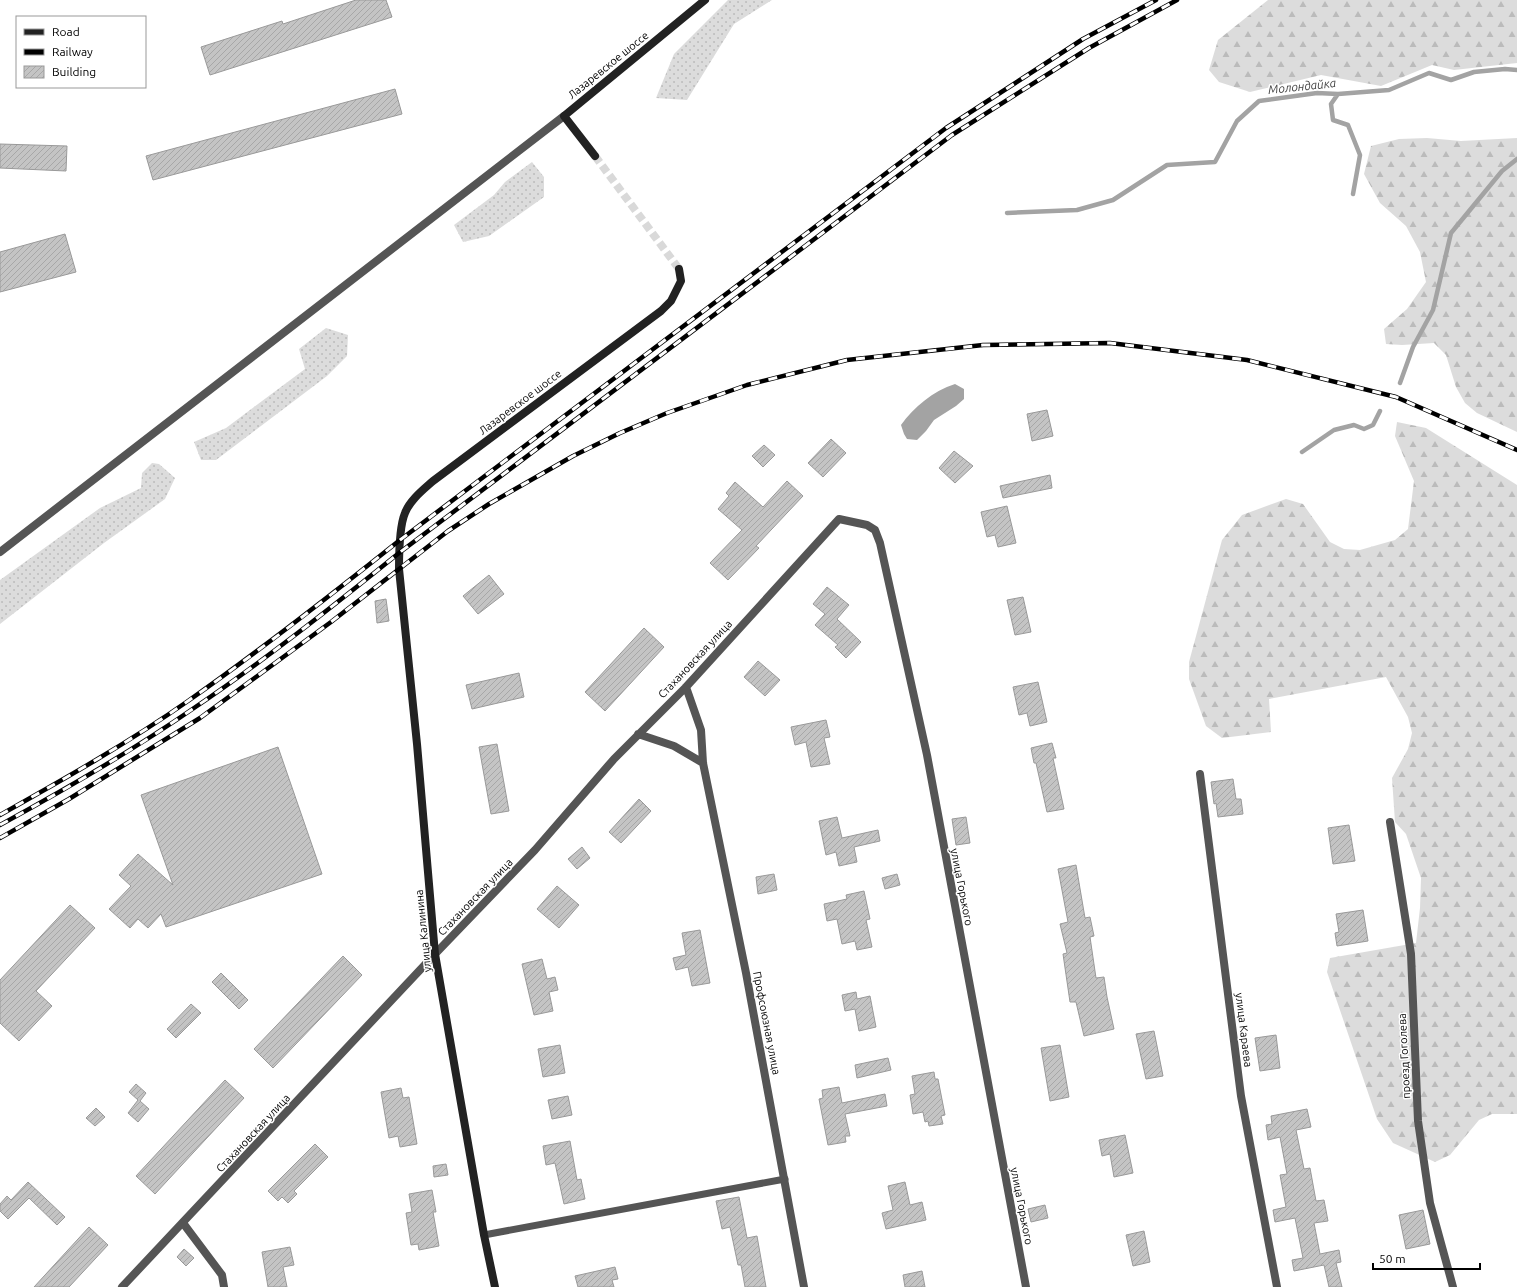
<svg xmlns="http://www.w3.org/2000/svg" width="1517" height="1287" viewBox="0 0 1517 1287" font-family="Ubuntu,sans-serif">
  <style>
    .grass { fill: url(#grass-dots) }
    .forest { fill: url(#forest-firs) }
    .water { fill: #a3a3a3 }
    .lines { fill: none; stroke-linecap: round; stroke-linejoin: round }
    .stream { stroke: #a3a3a3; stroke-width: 4.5 }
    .building { fill: url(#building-hatch); stroke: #999 }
    .secondary-tunnel { stroke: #d9d9d9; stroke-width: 8; stroke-dasharray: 8 4; stroke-linecap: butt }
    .lane { stroke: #555; stroke-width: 7 }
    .street { stroke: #555; stroke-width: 8 }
    .secondary { stroke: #222; stroke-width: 8 }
    .rail-casing { stroke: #000; stroke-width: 4.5 }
    .rail { stroke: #fff; stroke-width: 3; stroke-dasharray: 9; stroke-linecap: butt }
    .labels { text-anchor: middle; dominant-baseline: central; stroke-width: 3; stroke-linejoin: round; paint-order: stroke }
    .street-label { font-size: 11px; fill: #000; stroke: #fff }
    .water-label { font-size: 12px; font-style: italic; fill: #444; stroke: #fff }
  </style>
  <defs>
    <pattern id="grass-dots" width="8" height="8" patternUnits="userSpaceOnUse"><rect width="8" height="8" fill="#dcdcdc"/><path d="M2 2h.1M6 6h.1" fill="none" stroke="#bbb" stroke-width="1.8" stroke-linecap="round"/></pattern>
    <pattern id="forest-firs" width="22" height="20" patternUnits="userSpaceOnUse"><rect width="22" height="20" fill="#dcdcdc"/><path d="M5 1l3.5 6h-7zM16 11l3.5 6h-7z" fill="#bbb"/></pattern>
    <pattern id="building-hatch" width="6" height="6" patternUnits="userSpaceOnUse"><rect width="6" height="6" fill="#c4c4c4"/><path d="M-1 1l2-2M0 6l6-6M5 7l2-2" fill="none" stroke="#a7a7a7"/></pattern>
  </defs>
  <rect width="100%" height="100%" fill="#fff"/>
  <!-- grass -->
  <path class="grass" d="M728,0H772L734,24L687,100L656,98L674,54Z
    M532,162L544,177V197L489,236L463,242L454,225L494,195L505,182Z
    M326,328L348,335L347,356L327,376L216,460H201L194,442L226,428L305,369L299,349Z
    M152,463L159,464L175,478L165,499L104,543L0,624V580L100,508L141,488L142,473Z"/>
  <!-- forest -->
  <path class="forest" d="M1268,0H1517V63L1454,70L1432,65L1381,86L1321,75L1250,92L1219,82L1209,70L1218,40Z
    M1427,138L1461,141L1517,138V432L1477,413L1465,403L1456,387L1446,355L1434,343L1402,345L1386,344L1384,329L1407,309L1426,282L1420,252L1406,226L1380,203L1364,174L1371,146L1399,139Z
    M1397,422L1426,428L1517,485V1114H1492L1479,1120L1450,1155L1435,1162L1393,1143L1377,1119L1327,972L1330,958L1416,943L1420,908L1421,878L1406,834L1395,822L1392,778L1408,749L1412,733L1408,717L1386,677L1269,699L1271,732L1222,738L1206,726L1189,679V662L1222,540L1242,515L1286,499L1303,504L1330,542L1344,549L1360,550L1395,540L1408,529L1414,481L1395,436Z"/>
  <!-- water -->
  <path class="water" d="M955,384L964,389V399L956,406L934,420L926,431L917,440L907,439L904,434L901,425C914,407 933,391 955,384Z"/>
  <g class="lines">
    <!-- stream -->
    <path class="stream" d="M1338,94L1331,104L1333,120L1348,125L1360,155L1353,194
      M1007,213L1077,210L1113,200L1167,165L1215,162L1237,121L1259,101L1317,93L1338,94L1389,90L1429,73L1451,80L1474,72L1505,69L1517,70
      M1400,383L1413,347L1433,310L1451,233L1502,171L1517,159
      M1302,452L1334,430L1354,425L1364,429L1373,425L1380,411"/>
  </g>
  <!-- building -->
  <path class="building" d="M356,0H386L392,17L210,75L201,47L282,21L283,24Z
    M395,89L402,114L153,180L146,156Z
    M0,144L67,146L66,171L0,168Z
    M65,234L76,272L0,292V252Z
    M1047,410L1053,436L1032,441L1027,414Z
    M831,439L846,453L823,477L808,463Z
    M764,445L775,455L763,467L752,456Z
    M954,451L973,466L955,483L939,468Z
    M1050,475L1052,488L1003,498L1000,486Z
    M787,481L803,496L756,546L759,548L728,580L710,563L742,530L718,509L729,496L726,493L735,482L763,507Z
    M1007,506L1016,543L998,547L995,535L987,537L981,512Z
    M489,575L504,594L478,614L463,596Z
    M827,587L849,605L837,619L861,642L846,658L835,647L838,645L815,625L825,614L813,604Z
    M1023,597L1031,632L1015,635L1007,600Z
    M386,599L389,621L377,623L375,601Z
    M644,628L664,647L605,711L585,692Z
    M758,661L780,680L765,696L744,677Z
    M519,673L524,697L472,709L466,685Z
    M1038,682L1047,722L1030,726L1027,713L1019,715L1013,687Z
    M826,720L830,737L824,738L830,764L811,767L806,742L795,745L791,727Z
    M1052,743L1056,758H1053L1064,809L1047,812L1036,763H1034L1031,748Z
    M497,744L509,811L491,814L479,747Z
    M278,747L322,874L166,927L161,914L148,928L138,919L130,928L109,909L131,886L119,875L138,854L173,885L141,795Z
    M1233,779L1236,799H1241L1243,814L1218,817L1216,803L1214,804L1211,782Z
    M639,799L651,811L621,843L609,832Z
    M837,817L842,838L878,830L880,841L854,847L857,862L839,866L836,852L826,855L819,821Z
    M966,817L970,843L956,845L952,819Z
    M1349,825L1355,861L1333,864L1328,828Z
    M582,847L590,858L577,869L568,859Z
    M1076,865L1085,918L1090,917L1094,936L1090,937L1096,978L1104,977L1107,997L1114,1029L1084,1036L1076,1002H1070L1063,954L1067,953L1060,924L1068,922L1058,869Z
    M774,874L777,890L758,894L756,877Z
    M897,874L900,885L885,889L882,878Z
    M557,886L579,905L559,928L537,909Z
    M864,891L870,919L866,920L872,947L857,950L855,941L842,944L837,919L827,921L824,904L847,899L846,895Z
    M70,905L95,928L36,991L52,1006L19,1041L0,1023V980Z
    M1363,910L1368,941L1337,946L1335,933L1339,932L1336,914Z
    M700,930L710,983L692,986L688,967L676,970L673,958L686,955L682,933Z
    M343,956L362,975L273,1068L254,1049Z
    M542,959L547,979L555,977L558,990L549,992L553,1011L534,1015L522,964Z
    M221,973L248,1000L239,1009L212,982Z
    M856,992L857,999L870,996L876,1027L859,1031L855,1009L845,1011L842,995Z
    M191,1004L201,1013L176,1038L167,1029Z
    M1154,1031L1163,1076L1146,1079L1136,1034Z
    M1276,1035L1280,1068L1260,1071L1255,1038Z
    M560,1045L565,1073L543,1077L538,1049Z
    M1060,1045L1069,1097L1050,1101L1041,1048Z
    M888,1058L891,1070L857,1078L855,1065Z
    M934,1072L935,1079H938L945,1115L941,1116L943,1124L929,1126L928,1121L925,1122L923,1112L913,1114L910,1095L915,1094L912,1076Z
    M225,1080L244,1098L155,1194L136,1176Z
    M136,1084L146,1093L140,1101L149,1109L138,1122L128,1113L138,1100L129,1092Z
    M839,1087L842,1103L885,1094L887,1106L845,1114L850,1136H845L846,1142L828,1145L819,1099L823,1098L822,1090Z
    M401,1088L403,1098L409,1097L417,1144L400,1147L398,1136L389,1138L381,1092Z
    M568,1096L572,1115L552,1119L548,1100Z
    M96,1108L105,1117L95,1126L86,1118Z
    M1307,1109L1311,1127L1296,1130L1304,1169L1310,1168L1316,1201L1324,1200L1328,1221L1314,1223L1320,1254L1339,1250L1341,1262L1336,1263L1342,1287H1329L1324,1265L1294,1271L1292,1260L1303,1258L1295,1218L1275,1222L1273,1210L1286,1207L1280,1175L1287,1174L1280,1137L1268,1140L1266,1125L1272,1124L1271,1116Z
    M1125,1135L1133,1173L1114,1177L1110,1154L1102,1156L1099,1140Z
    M570,1141L577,1180L581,1179L585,1199L564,1204L555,1163L546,1165L543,1146Z
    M315,1144L328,1157L294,1191L297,1194L288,1203L282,1197L278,1201L268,1191Z
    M446,1164L448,1175L434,1177L433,1166Z
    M28,1182L65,1217L57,1225L29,1198L8,1219L0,1211V1204L7,1196L11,1200Z
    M905,1182L910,1205L922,1202L926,1220L886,1229L882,1213L893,1210L888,1186Z
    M432,1190L436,1212H433L439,1246L419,1250L418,1244L411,1245L406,1213L412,1212L409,1194Z
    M739,1197L747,1238L757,1236L766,1287H745L741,1265H738L730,1227L722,1229L716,1201Z
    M1045,1205L1048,1218L1031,1222L1028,1209Z
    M1423,1210L1430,1244L1406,1249L1399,1215Z
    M89,1227L108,1245L69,1287H34Z
    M1144,1231L1150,1262L1133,1266L1126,1235Z
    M290,1247L294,1265L283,1267L287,1287H268L262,1252Z
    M184,1249L194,1258L186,1266L177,1257Z
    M615,1267L618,1279L612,1280L614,1287H578L575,1276Z
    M922,1271L925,1287H905L903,1275Z"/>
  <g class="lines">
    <!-- secondary-tunnel -->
    <path class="secondary-tunnel" d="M595,156L679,269"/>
    <!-- lane -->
    <path class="lane" d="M484,1235L785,1179"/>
    <!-- street -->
    <path class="street" d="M0,552L564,116
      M686,687L701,730L703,763L746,973L804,1287
      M638,734L674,746L703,763
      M1200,774L1241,1096L1277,1287
      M1390,822L1411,954L1418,1121L1430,1203L1453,1287
      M183,1223L222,1275L224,1287
      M122,1287L435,954L535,850L614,759L686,687L839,519L867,525L875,530L880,543L927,755L1026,1287"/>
    <!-- secondary -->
    <path class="secondary" d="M595,156L564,116L705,0
      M495,1287L484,1235L435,954L417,744L399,569C399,554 399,527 405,513C410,500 423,490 433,481L661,311L671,301L681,281L679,269"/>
    <!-- rail casing -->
    <g class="rail-casing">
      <path id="rail" d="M0,815C64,779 128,743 188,701C261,650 331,595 400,540L946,128L1083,39L1156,0
        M0,825C66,789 132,751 194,708C265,660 332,607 399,553L952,135L1089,48L1177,0
        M0,838L69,799L200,718L331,622L448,531L489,504L573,456L620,433L667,413L747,385L847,360L983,345L1110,343L1247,360L1396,397L1517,450"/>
    </g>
    <!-- rail -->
    <use href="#rail" class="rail"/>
  </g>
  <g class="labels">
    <!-- street labels -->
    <g class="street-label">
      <text transform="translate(608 65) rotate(-39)">Лазаревское шоссе</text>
      <text transform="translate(520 402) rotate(-37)">Лазаревское шоссе</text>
      <text transform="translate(695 659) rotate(-47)">Стахановская улица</text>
      <text transform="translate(962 887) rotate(79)">улица Горького</text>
      <text transform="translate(475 897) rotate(-46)">Стахановская улица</text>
      <text transform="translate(423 931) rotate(-96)">улица Калинина</text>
      <text transform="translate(767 1023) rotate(79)">Профсоюзная улица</text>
      <text transform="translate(1244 1030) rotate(83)">улица Караева</text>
      <text transform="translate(1404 1056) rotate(-93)">проезд Гоголева</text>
      <text transform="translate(253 1133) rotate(-47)">Стахановская улица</text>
      <text transform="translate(1022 1206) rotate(79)">улица Горького</text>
    </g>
    <!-- water labels -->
    <g class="water-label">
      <text transform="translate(1302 86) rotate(-6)">Молондайка</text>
    </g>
  </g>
  <!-- legend -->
  <rect x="16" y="16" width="130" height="72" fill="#ffffff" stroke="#999999"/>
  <rect x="24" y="29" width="20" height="6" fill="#222222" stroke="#999999"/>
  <text x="52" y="36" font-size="12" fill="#000000">Road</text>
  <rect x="24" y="49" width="20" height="6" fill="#000000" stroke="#999999"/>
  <text x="52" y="56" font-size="12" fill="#000000">Railway</text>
  <rect x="24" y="66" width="20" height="12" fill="url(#building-hatch)" stroke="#999999"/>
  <text x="52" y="76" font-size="12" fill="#000000">Building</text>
  <!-- scale -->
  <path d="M1373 1263v6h107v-6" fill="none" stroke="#000000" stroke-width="2"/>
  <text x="1379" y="1263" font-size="12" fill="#000000" stroke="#ffffff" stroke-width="3" paint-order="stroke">50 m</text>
</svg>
